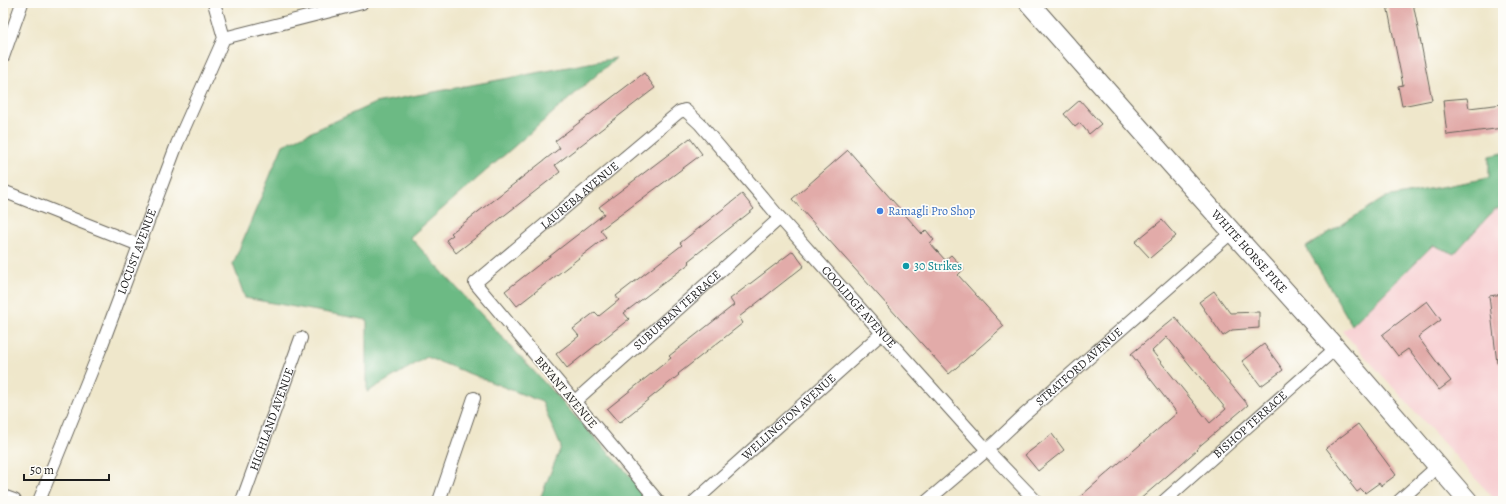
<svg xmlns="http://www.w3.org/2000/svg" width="1506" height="504" viewBox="0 0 1506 504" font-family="Alegreya,serif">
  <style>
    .built { fill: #f7cfd2 }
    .forest { fill: #6cba84; stroke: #446b50 }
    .building { fill: #e2aba9; fill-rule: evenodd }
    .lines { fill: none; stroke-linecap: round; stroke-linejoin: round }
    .minor-casing { stroke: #666359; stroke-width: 14 }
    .tertiary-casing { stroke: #666359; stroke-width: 16 }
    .trunk-casing { stroke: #666359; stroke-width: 21 }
    .minor { stroke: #fff; stroke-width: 12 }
    .tertiary { stroke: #fff; stroke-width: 14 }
    .trunk { stroke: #fff; stroke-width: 19 }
    .shop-dot { fill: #3f7fe0; stroke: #fdfcf7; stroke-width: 1.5 }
    .culture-dot { fill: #0f9aa8; stroke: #fdfcf7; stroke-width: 1.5 }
    .labels { text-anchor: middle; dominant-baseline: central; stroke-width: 3.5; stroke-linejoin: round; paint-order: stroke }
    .street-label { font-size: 12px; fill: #1c1c1c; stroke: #fdfcf7 }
    .shop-label { font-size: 12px; fill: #366cbe; stroke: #fdfcf7; text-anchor: start }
    .culture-label { font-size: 12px; fill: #0d838f; stroke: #fdfcf7; text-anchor: start }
  </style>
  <rect width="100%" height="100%" fill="#fdfcf7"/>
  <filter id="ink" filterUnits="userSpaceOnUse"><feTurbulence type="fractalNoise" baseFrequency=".025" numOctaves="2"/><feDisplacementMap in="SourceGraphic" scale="8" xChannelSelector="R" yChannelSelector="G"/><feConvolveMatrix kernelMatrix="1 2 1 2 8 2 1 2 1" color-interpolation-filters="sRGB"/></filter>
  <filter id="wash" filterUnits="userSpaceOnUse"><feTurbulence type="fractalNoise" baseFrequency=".012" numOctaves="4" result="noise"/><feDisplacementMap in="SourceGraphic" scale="16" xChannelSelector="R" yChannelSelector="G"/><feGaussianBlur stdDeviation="0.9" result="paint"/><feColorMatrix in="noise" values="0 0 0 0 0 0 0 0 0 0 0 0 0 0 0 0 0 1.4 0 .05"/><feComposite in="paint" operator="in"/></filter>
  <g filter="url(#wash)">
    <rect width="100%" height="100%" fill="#efe7cb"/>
    <!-- built -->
    <path class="built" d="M1503,208V501H1496L1342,331L1352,325L1433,245L1454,254L1495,209Z"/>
    <!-- forest -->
    <path class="forest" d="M616,58L410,237L633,479L644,501H539L561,447L542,402L427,357L367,392V320L245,298L233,264L283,145L375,103Z
      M1503,153V208L1495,209L1454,254L1433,245L1352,325L1306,247L1386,197L1489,178V156Z"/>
    <g id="blocks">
      <!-- building -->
      <path class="building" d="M1397,3H1413L1432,100L1402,106L1398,86L1403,85L1387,5Z
        M644,73L655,88L555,165L560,172L456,253L446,240L453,235L451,233L560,148L555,141Z
        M1467,98L1469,108L1503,104V128L1447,135L1443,100Z
        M1080,100L1101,124L1089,134L1080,123L1075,127L1064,114Z
        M690,138L702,154L600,230L606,237L517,306L505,291L604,214L599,207Z
        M848,150L922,234L926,230L934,240L930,243L945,260L951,255L964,269L958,275L1004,326L949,374L792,199Z
        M742,194L754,209L688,261L690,263L624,313L629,319L567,368L556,354L579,336L573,329L595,312L599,316L619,300L616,296L682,245L680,243Z
        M1162,220L1176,236L1150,258L1135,242Z
        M793,251L804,266L739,317L743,323L678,374L679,375L619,423L607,409L671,358L669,356L734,305L730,299Z
        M1214,291L1230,313L1259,312V328L1232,330L1223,336L1199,302Z
        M1503,294V363H1497L1489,296Z
        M1427,301L1441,320L1418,337L1451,381L1439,390L1408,349L1398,356L1382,335Z
        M1175,317L1248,405L1196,449L1197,450L1138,501H1075L1177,413L1131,354ZM1167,337L1226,409L1210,423L1152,351Z
        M1264,344L1283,370L1261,386L1242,361Z
        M1358,424L1396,475L1381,486L1379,483L1365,493L1361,489L1357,492L1350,483L1352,482L1326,448Z
        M1052,434L1064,450L1038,471L1025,455Z"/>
    </g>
  </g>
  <g filter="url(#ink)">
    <use href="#blocks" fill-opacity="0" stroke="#666359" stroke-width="1"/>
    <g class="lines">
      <!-- minor casing -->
      <g class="minor-casing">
        <g id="minor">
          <path d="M224,38L362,3"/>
          <path d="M3,57L22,3"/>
          <path d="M3,191L139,245"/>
          <path id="s1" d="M574,402L780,218"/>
          <path id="s2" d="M39,501L100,350L177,144L224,38L214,3"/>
          <path id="s3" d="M242,501L301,338"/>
          <path d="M439,501L474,398"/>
          <path id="s4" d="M658,501L475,283L679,112L685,110L700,124L780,218L882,333L987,450L1036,501"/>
          <path id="s5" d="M695,501L882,333"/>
          <path id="s6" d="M927,501L987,450L1024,415L1232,232"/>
          <path id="s7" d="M1164,501L1336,348"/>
          <path d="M1399,501L1438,466"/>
        </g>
      </g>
      <!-- tertiary casing -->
      <g class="tertiary-casing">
        <path id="tertiary" d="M3,497L14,501"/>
      </g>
      <!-- trunk casing -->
      <g class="trunk-casing">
        <g id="trunk">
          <path id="s8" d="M1029,3L1172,165L1336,348L1468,501"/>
        </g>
      </g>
      <!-- minor -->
      <use href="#minor" class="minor"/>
      <!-- tertiary -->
      <use href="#tertiary" class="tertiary"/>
      <!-- trunk -->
      <use href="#trunk" class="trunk"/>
    </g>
  </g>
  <!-- markers -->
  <circle class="shop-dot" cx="880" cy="211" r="4"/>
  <circle class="culture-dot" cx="906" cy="266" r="4"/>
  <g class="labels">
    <!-- street labels -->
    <g class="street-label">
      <text stroke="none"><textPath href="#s4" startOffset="421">LAUREBA AVENUE</textPath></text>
      <text stroke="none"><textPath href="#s2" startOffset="268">LOCUST AVENUE</textPath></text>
      <text stroke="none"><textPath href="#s8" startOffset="332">WHITE HORSE PIKE</textPath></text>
      <text stroke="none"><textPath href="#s4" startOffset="820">COOLIDGE AVENUE</textPath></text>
      <text stroke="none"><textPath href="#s1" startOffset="138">SUBURBAN TERRACE</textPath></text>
      <text stroke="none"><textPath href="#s6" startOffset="203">STRATFORD AVENUE</textPath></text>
      <text transform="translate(566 392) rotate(50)">BRYANT AVENUE</text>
      <text stroke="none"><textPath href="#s5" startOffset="126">WELLINGTON AVENUE</textPath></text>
      <text stroke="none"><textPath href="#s3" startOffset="87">HIGHLAND AVENUE</textPath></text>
      <text stroke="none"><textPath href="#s7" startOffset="115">BISHOP TERRACE</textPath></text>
    </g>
    <!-- shop labels -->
    <g class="shop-label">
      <text x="888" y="211">Ramagli Pro Shop</text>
    </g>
    <!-- culture labels -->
    <g class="culture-label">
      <text x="914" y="266">30 Strikes</text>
    </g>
  </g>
  <!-- margin -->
  <rect width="1506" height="504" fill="none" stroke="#fdfcf7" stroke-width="16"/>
  <!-- scale -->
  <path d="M24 474v6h85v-6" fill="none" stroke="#1c1c1c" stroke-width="2"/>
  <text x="30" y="474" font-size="12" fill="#1c1c1c" stroke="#fdfcf7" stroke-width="3" paint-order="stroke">50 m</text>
</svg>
